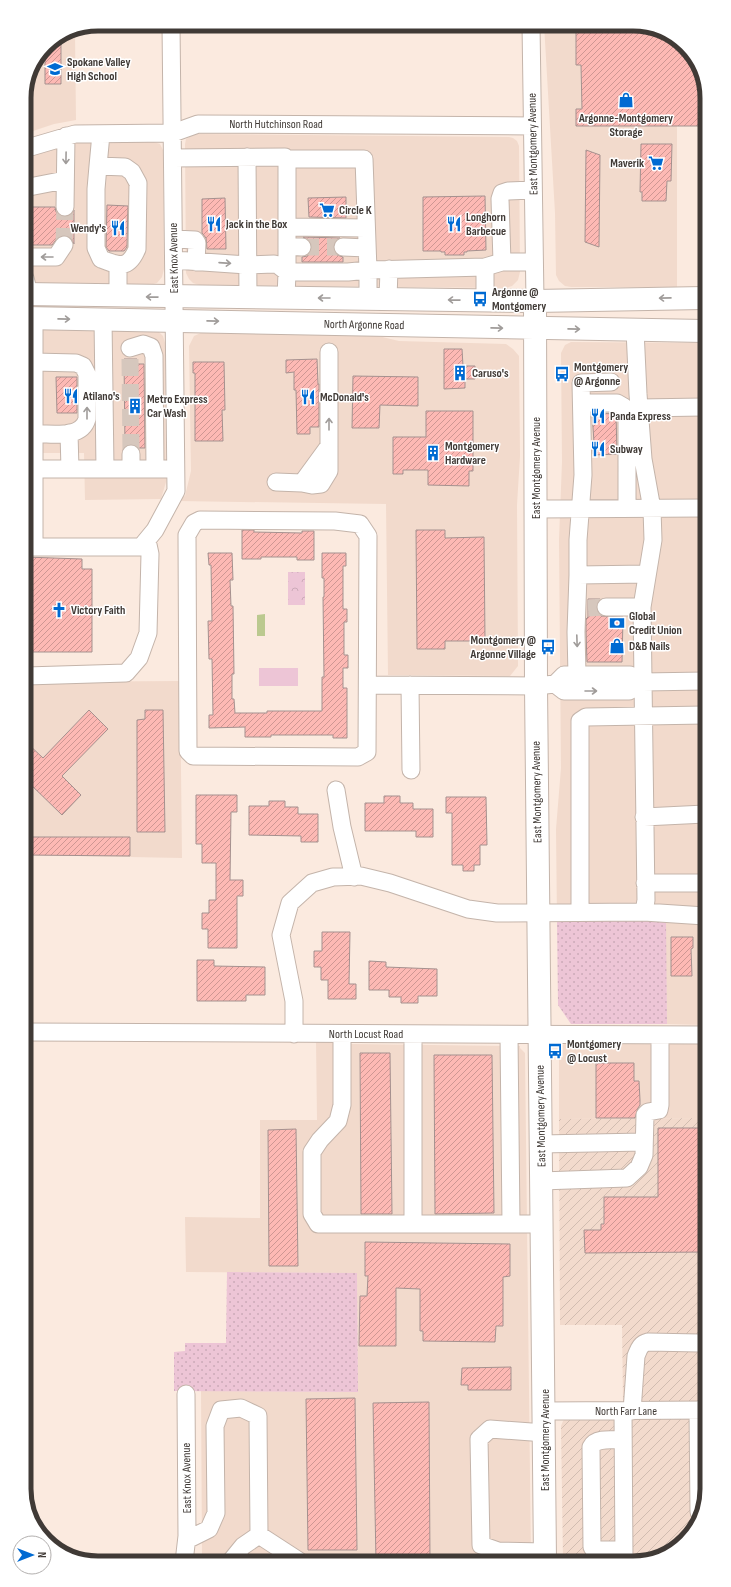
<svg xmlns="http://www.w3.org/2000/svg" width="731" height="1587" viewBox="0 0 731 1587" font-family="'Sofia Sans Condensed',sans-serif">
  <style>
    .built { fill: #f2dacc }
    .industrial { fill: url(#industrial-furrows) }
    .grass { fill: url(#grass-dots) }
    .park { fill: url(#park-crowns) }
    .pitch { fill: #edc5d6 }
    .water { fill: #bbc98f }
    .building { fill: url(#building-hatch); stroke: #a5918f }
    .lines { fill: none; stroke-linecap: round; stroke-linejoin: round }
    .minor-tunnel { stroke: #d6c7bd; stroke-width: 17; stroke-dasharray: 17 8; stroke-linecap: butt }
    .minor-casing { stroke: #c4b4aa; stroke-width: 19 }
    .major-casing { stroke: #c4b4aa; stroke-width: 24 }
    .minor { stroke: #fff; stroke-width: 17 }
    .major { stroke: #fff; stroke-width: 22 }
    .oneway { stroke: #a09c9a }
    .labels { text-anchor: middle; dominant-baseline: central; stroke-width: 3; stroke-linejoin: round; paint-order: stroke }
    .poi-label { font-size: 12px; font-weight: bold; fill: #403a36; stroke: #fff; text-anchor: start }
    .street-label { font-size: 12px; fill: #403a36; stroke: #fff }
    .rim { fill: none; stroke: #403a36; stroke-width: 5 }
  </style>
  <defs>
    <pattern id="industrial-furrows" width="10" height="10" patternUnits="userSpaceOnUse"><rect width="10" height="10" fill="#f2dacc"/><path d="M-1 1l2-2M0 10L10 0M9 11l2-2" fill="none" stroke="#d1bcb0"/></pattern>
    <pattern id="grass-dots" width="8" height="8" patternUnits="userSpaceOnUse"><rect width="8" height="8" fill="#edc5d6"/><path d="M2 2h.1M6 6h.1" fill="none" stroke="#ccaab8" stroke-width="1.8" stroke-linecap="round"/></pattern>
    <pattern id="park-crowns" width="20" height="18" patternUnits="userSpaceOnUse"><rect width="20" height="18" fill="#edc5d6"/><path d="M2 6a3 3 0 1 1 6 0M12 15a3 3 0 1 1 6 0" fill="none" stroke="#ccaab8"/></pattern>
    <pattern id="building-hatch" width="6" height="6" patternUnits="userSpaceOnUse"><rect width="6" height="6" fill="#fdb9b4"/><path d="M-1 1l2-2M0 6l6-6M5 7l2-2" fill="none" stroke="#ce9793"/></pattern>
  </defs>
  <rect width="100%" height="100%" fill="#fbeadf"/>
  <!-- built -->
  <path class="built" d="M544,24H638L678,39L703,74V126H677V287H571L565,286L559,281L556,275L555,213Z
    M65,33H75L76,120L54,124L24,134V93L46,45Z
    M195,134L509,137L513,138L517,141L519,146L520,272L518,280L512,286L506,288L199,285L193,283L189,279L186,273L185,144L186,139Z
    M81,142H154L160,144L163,150L164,269L162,277L157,283L150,285L25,284L24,157L58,146Z
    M40,327L158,331L163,336L165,343L166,482L161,499L85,500L84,453H40Z
    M203,332L374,335L399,341L506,344L513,349L519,356L520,456L517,505L518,666L510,676L388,675L386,504L178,501L179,498L185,496L191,471L189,346L194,336Z
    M571,342L704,343L706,1025L667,1024L665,919L557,921L556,829L561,768L559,540L562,462L561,353L565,345Z
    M180,681L182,858L26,855V682Z
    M316,1040L351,1044L520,1046V1048L525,1053L531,1560L200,1562L202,1553L201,1391L358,1392L357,1273L186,1272L185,1217L260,1218V1120H317Z
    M565,1044H706V1118L559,1119V1050L561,1045Z"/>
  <!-- industrial -->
  <path class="industrial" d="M706,1118L707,1401H623L622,1325H560L559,1119Z
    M569,1415H707V1489L692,1534L657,1559L563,1560L561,1426L563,1421Z"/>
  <!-- grass -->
  <path class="grass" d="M666,919L667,1024H571L558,1005L557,921Z
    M227,1272L357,1273L358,1392L174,1391V1352L185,1351V1343H226Z"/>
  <!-- park -->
  <path class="park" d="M288,572H305V605H288Z"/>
  <!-- pitch -->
  <path class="pitch" d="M259,668H298V686H259Z"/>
  <!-- water -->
  <path class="water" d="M265,614V636H257V615Z"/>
  <!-- building -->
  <path class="building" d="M576,24H638L678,39L703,74V126H576V109H582L581,65H576Z
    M48,44H61V84H45V48Z
    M641,144H672L671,181H667L666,201H642V192H640Z
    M586,150L600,155L599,247L585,242Z
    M485,196L486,250L467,251V252H464V255H445V252H441V251H423V197Z
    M346,197V218L309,217L308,198Z
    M225,198L226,249H207L206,238L202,233V199Z
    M107,205L128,206L127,247L124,251H109L106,247Z
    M30,207H55L56,212L60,215L64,217L70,216L74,210V244L70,237L64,235L59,236L52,245H32Z
    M303,237L340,238L335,241L333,247L334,252L337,255L343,257V262H302V257L307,256L310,253L312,248L311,242Z
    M444,349H462L463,366H475V379H465V388L444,389Z
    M124,359H137V364H144L145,448H139L131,444L125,447Z
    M317,359L318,384H319V427H310V434H297L296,390H294V372L286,373V360Z
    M193,362H224L225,410H222L223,441H195V373H193Z
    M353,376L418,377V406L380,405L379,428H352Z
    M56,377H77V413H57Z
    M426,411H473V471H469V486L428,485V470H403V474H393V437H426Z
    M592,413L616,414L617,454L594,455L593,454L592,443L594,442Z
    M242,530H254V532L302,533V531H314V560H297V557H261V559H242Z
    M416,530H445V538L484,537L485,641H445V649H417Z
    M208,553H232L233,580H230L231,606H233L234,674H232V699H234L235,713H267V711H322V677H324L323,597H324V578H322V553H346V566H343V609H347V622H344V655H348V668H343V688H347V738H333V735H271V737H245V727L209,728V715H213L212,659H209L208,621H212L211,565H209Z
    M25,557L82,559V569H92V652H26Z
    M588,599H600L597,602L596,607L598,612L601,616L623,617L622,662H587L586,632V619L588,617Z
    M89,710L108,729L62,776L81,795L62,815L26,780V742L43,758Z
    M145,710H163L165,832H137V720L145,719Z
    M196,795H237V812H231L230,880H243V896H237V948H208V929H202V913H209V900H216V863H202V844H196Z
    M384,796H400V803H413V809H433V837H416V831H365V803H384Z
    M446,797H486L487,845H480V865H474V871H463V865H452V813H446Z
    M269,801H285V807H298V814H318V842H301V836L249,835V806H269Z
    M26,837H130V856L26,855Z
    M322,932H350L349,984H356V999H328V980H321V967H314V951H322Z
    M671,937H693V948L691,949L692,976H671Z
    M197,960H214V966L265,967V995H246V1001H197Z
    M369,961L386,962V967L437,969V996H418V1003H401V997H389V990H369Z
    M360,1053H390L392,1214H361Z
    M434,1055H492L494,1213L435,1214Z
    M596,1063H634V1081H639L640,1100V1105L638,1108L635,1118H596Z
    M658,1128H706V1252L585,1253L584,1230H601V1224H604V1197H658Z
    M296,1129L298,1266H269L268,1130Z
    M365,1242L510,1244V1276L503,1277V1326H496L495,1342L423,1341V1331H420V1289L396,1288V1346H359L360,1296H367L368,1276H365Z
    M511,1367V1390H468V1385H461L462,1368Z
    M355,1398L357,1550H308L306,1399Z
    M429,1402L430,1561H376L373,1403Z"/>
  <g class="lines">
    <!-- minor-tunnel -->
    <path class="minor-tunnel" d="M64,245L65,207
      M302,247H343
      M130,359L131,454
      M588,608L606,607"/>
    <!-- minor casing -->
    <g class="minor-casing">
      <path id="minor" d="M531,24L535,301
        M24,149L75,134L173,133L198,124L532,126
        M247,157L248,298
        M173,158L285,157L287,160V272
        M98,166L125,167L132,172L138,183L137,249C128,270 119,266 101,259L96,248V189Z
        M98,166L101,134
        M24,188L65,180
        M65,207L66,136
        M287,227L366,228
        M174,239L195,240L197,243L196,262
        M287,246L302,247
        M343,247L367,248
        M25,257H56L64,245
        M174,260L247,265L274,264L278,265L287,272
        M502,262L500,199L502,193L508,191L533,190
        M25,278L29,294
        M118,296V266
        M286,298L287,272H348L368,270L364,159H287
        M368,299V270L485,267
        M388,299L389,269
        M485,301V267L502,262H534
        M34,319V547
        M103,319L105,469
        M130,348L143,344L151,347L154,356L155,469
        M34,362L76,363L83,366L87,374V419C81,440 51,433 34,434
        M611,382L581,383L583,475L578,540V575L646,574
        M582,403H617L624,407L627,414V508
        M639,408L704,407
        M69,433L70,469
        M131,454V469
        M34,469H166
        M276,482L302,483L329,446
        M302,483L312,485L321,484L329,471V352
        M536,509L704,508
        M200,520L335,521L360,524L368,536L367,752L358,757L193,756L188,751L187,535L194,523Z
        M25,547H141L155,530L176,491L171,24
        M606,607H642
        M577,675L576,632L578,575
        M26,676L126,673L139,658L148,633L150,554L147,540
        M555,684L564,691H629L643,682
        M368,685L536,686L555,684L564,675H630L643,682L705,681
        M410,685L411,770
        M336,790L342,827L354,877
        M644,817L705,814
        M645,883H705
        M580,912V721L586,717L705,715
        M644,912L705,916
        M27,1032L706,1035
        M294,1034V1001L281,935L290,903L312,883L333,877L361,876L390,883L468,909L497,913L644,912L646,900L642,607L653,540L652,509L643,459L638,394L635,330
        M342,1034V1105L338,1121L320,1140L312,1152V1214L318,1224H542
        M413,1034V1224
        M509,1035L511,1224
        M541,1144L644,1142
        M541,1181L627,1178L639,1167L644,1155L645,1115L648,1112L659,1110L660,1105V1035
        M698,1410L699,1512
        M545,1411L707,1410
        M623,1411L624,1559
        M632,1411L636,1356C639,1349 640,1344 648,1342L699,1343
        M545,1433L490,1429L479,1439L481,1545L498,1551L545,1552
        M623,1440C613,1440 596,1437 591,1447L592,1547L594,1550H624
        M259,1535L299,1561
        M187,1540L209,1529L216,1513L215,1426L221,1410L241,1408L258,1416L259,1535L243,1546L230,1562
        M184,1562L187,1536L186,1394"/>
    </g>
    <!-- major casing -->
    <g class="major-casing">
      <path id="major" d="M25,294L535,301L704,298
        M535,301L536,686L545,1560
        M25,318L704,331"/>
    </g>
    <!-- minor -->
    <use href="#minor" class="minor"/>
    <!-- major -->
    <use href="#major" class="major"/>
  </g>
  <!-- one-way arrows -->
  <defs><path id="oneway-shaft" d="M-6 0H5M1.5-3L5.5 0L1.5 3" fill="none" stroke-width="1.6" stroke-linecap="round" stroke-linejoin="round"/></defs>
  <g class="oneway">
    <use href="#oneway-shaft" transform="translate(66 158) rotate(91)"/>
    <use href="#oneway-shaft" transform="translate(47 257) rotate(180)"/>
    <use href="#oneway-shaft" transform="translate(225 263) rotate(4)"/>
    <use href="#oneway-shaft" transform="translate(152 297) rotate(-179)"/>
    <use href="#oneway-shaft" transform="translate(324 298) rotate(-180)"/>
    <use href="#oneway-shaft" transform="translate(665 298) rotate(179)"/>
    <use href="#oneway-shaft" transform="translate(454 300) rotate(-179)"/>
    <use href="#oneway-shaft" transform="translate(64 319) rotate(1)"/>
    <use href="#oneway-shaft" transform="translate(213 321) rotate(1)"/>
    <use href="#oneway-shaft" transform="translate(497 328) rotate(1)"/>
    <use href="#oneway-shaft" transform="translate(574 329) rotate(1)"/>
    <use href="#oneway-shaft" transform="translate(87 413) rotate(-90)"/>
    <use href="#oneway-shaft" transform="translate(329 424) rotate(-90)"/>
    <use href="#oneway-shaft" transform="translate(577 641) rotate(88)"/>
    <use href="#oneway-shaft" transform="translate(591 691)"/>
  </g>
  <!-- icons -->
  <defs>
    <g id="school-bare" transform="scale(1.2)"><path d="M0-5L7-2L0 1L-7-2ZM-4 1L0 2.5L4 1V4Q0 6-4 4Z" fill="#006ad2" stroke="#fff" stroke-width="2.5" paint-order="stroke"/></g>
    <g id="shop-bare" transform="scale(1.2)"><path d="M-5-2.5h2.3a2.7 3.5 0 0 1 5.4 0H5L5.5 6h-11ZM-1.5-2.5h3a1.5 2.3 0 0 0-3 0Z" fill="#006ad2" stroke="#fff" stroke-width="2.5" paint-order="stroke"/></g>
    <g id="supermarket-bare" transform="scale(1.2)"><path d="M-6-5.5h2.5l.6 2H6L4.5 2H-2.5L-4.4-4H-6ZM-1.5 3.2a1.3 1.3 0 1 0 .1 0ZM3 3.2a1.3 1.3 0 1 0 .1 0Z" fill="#006ad2" stroke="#fff" stroke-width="2.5" paint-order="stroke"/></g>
    <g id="restaurant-bare" transform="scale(1.2)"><path d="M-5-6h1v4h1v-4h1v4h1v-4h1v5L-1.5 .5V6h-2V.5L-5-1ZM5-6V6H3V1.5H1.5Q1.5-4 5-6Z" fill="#006ad2" stroke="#fff" stroke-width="2.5" paint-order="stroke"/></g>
    <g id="bus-bare" transform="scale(1.2)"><path d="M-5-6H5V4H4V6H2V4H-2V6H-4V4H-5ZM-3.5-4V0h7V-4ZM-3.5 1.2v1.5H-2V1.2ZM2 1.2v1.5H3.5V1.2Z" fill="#006ad2" stroke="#fff" stroke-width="2.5" paint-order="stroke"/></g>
    <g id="building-bare" transform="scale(1.2)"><path d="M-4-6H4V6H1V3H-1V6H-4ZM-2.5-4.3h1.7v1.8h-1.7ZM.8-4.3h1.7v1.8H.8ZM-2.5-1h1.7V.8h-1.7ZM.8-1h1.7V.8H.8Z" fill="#006ad2" stroke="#fff" stroke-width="2.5" paint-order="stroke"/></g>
    <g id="church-bare" transform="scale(1.2)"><path d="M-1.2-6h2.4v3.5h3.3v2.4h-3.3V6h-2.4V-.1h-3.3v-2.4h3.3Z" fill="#006ad2" stroke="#fff" stroke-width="2.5" paint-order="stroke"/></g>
    <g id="bank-bare" transform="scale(1.2)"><path d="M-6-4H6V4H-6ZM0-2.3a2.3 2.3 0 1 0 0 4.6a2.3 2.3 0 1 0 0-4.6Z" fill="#006ad2" stroke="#fff" stroke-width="2.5" paint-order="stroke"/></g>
  </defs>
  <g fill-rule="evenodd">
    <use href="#school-bare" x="55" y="69"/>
    <use href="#shop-bare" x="626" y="100"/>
    <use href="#supermarket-bare" x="656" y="163"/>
    <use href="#supermarket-bare" x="327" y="210"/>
    <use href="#restaurant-bare" x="214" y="224"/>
    <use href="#restaurant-bare" x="454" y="224"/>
    <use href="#restaurant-bare" x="118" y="228"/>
    <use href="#bus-bare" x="480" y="299"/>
    <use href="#building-bare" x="460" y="373"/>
    <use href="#bus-bare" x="562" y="374"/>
    <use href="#restaurant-bare" x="71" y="396"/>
    <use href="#restaurant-bare" x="308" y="397"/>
    <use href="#building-bare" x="135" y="406"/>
    <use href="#restaurant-bare" x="598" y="416"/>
    <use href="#restaurant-bare" x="598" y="449"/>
    <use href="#building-bare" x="433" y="453"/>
    <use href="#church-bare" x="59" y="610"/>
    <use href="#bank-bare" x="617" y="623"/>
    <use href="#shop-bare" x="617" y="646"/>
    <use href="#bus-bare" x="548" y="647"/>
    <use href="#bus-bare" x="555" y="1051"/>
  </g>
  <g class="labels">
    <!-- poi labels -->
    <g class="poi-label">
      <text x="67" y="62">Spokane Valley<tspan x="67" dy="14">High School</tspan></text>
      <text x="626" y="118" text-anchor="middle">Argonne-Montgomery<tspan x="626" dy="14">Storage</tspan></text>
      <text x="644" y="163" text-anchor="end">Maverik</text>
      <text x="339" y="210">Circle K</text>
      <text x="466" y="217">Longhorn<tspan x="466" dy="14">Barbecue</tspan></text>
      <text x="226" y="224">Jack in the Box</text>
      <text x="106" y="228" text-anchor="end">Wendy's</text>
      <text x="492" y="292">Argonne @<tspan x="492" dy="14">Montgomery</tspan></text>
      <text x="574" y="367">Montgomery<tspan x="574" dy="14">@ Argonne</tspan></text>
      <text x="472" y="373">Caruso's</text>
      <text x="83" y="396">Atilano's</text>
      <text x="320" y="397">McDonald's</text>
      <text x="147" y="399">Metro Express<tspan x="147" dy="14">Car Wash</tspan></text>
      <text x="610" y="416">Panda Express</text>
      <text x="445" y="446">Montgomery<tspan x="445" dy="14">Hardware</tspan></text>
      <text x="610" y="449">Subway</text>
      <text x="71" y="610">Victory Faith</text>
      <text x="629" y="616">Global<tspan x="629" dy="14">Credit Union</tspan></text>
      <text x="536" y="640" text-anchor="end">Montgomery @<tspan x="536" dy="14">Argonne Village</tspan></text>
      <text x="629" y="646">D&amp;B Nails</text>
      <text x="567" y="1044">Montgomery<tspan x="567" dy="14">@ Locust</tspan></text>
    </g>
    <!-- street labels -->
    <g class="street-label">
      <text x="276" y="124">North Hutchinson Road</text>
      <text transform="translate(533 144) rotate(-91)">East Montgomery Avenue</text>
      <text transform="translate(174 258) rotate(-91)">East Knox Avenue</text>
      <text transform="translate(364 325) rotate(1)">North Argonne Road</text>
      <text transform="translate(536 468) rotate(-90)">East Montgomery Avenue</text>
      <text transform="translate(537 792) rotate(-91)">East Montgomery Avenue</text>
      <text x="366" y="1034">North Locust Road</text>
      <text transform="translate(541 1116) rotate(-91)">East Montgomery Avenue</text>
      <text x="626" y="1411">North Farr Lane</text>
      <text transform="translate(545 1440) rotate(-90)">East Montgomery Avenue</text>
      <text transform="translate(187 1478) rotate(-91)">East Knox Avenue</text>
    </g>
  </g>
  <!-- crop -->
  <path d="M0 0H731V1587H0ZM98 31H633A67 67 0 0 1 700 98V1489A67 67 0 0 1 633 1556H98A67 67 0 0 1 31 1489V98A67 67 0 0 1 98 31Z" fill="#fff" fill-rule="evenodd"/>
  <path class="rim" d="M98 31H633A67 67 0 0 1 700 98V1489A67 67 0 0 1 633 1556H98A67 67 0 0 1 31 1489V98A67 67 0 0 1 98 31Z"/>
  <!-- north arrow -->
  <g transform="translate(32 1555) rotate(90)"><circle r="19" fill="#ffffff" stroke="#b3b0af"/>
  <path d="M0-3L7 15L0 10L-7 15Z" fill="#006ad2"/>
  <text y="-6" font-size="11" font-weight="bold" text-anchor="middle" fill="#403a36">N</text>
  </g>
</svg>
